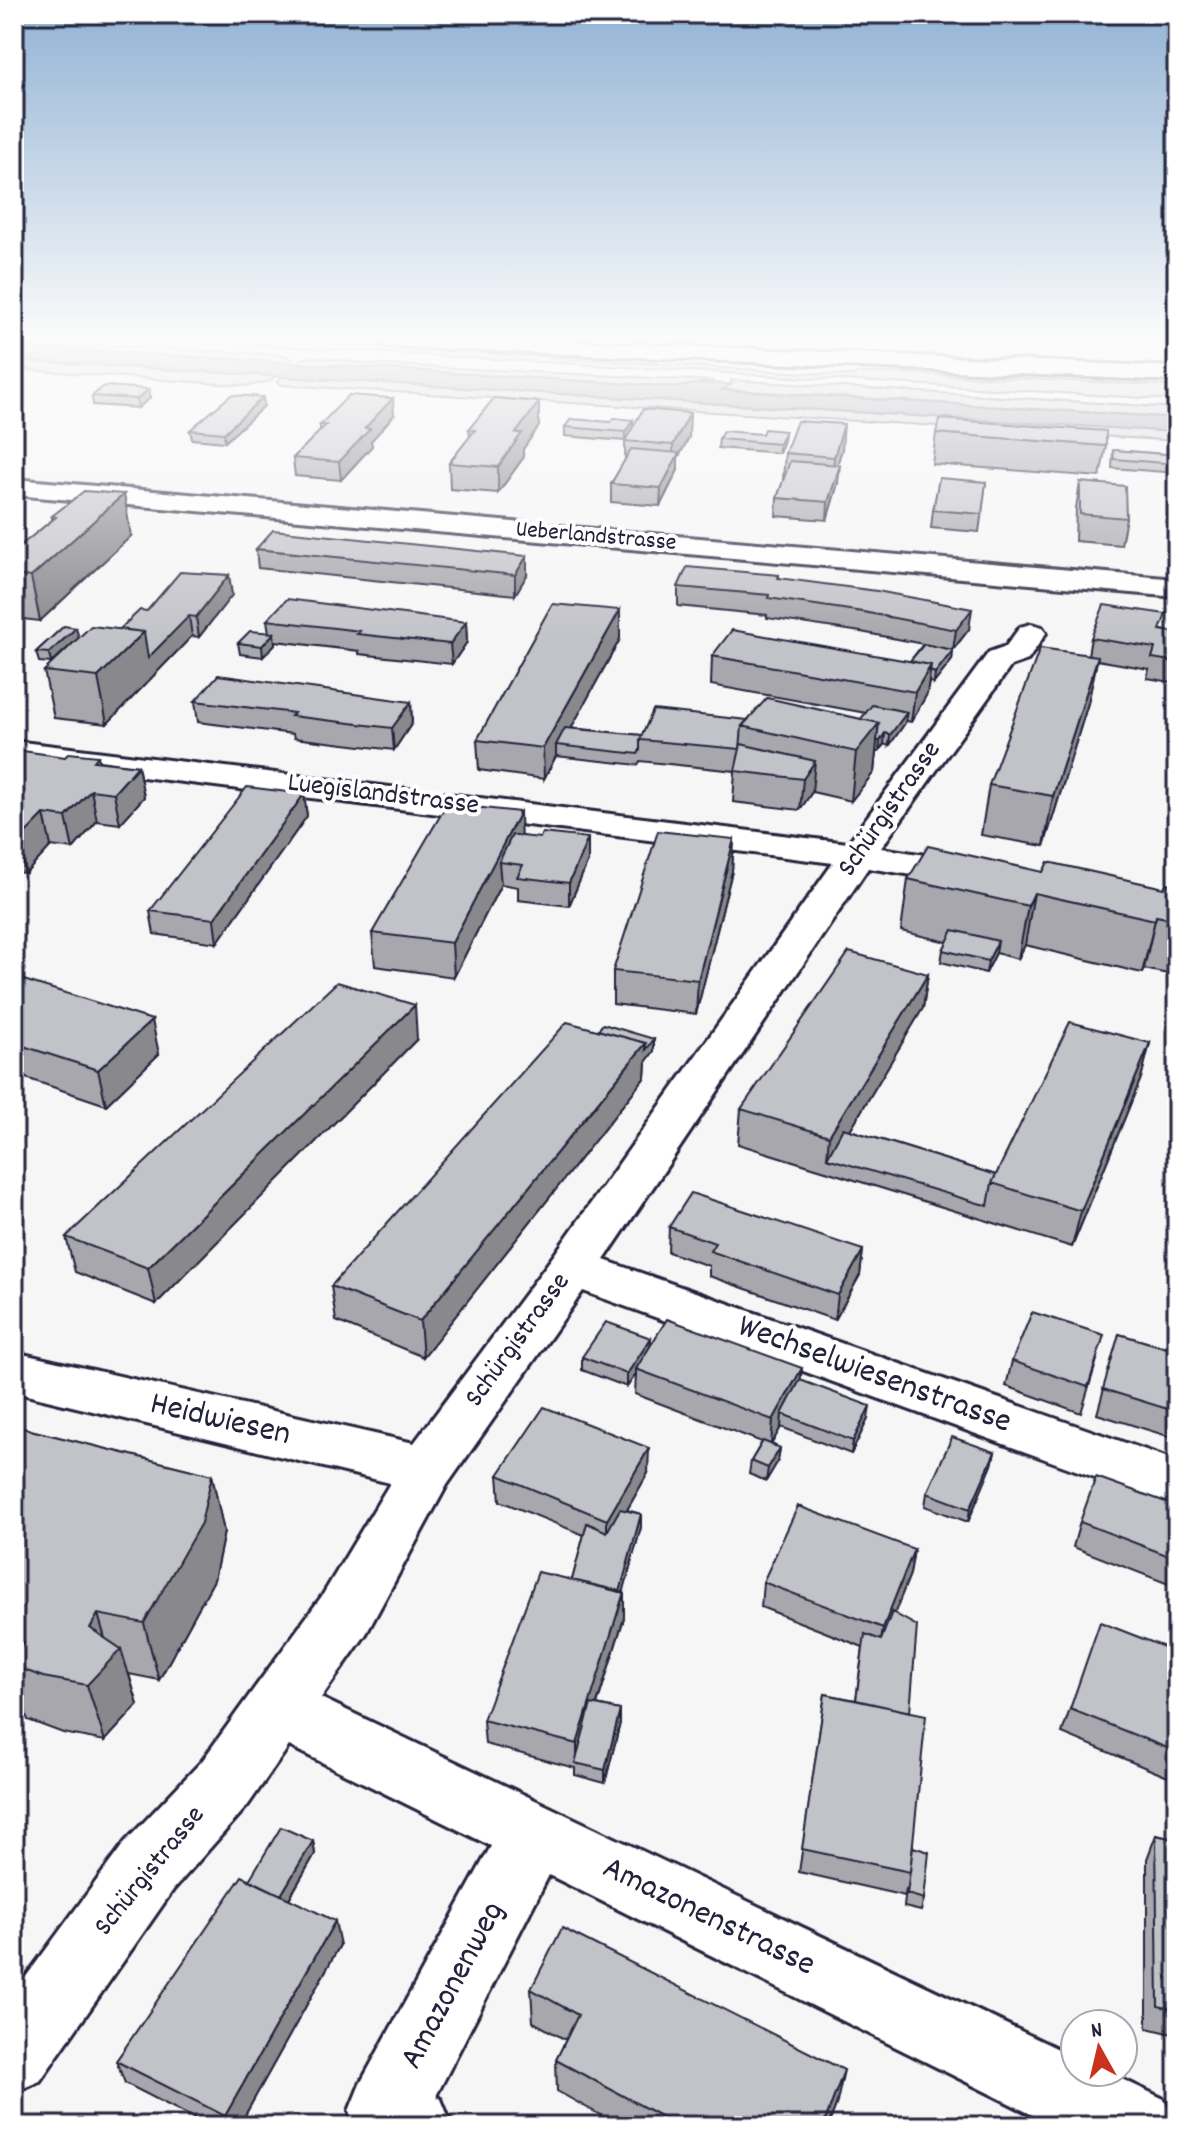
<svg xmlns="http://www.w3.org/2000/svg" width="1191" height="2140" viewBox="0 0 1191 2140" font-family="Dekko,sans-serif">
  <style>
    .green { fill: #d7d7db; stroke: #7c7c8b; stroke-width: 2 }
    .water { fill: #aeaeb7; stroke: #767685; stroke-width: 2 }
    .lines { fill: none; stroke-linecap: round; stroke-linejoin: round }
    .street-casing { stroke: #22223b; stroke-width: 6 }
    .secondary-casing { stroke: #22223b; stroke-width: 6 }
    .highway-casing { stroke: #22223b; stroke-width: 6 }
    .street { fill: #fff; fill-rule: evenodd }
    .secondary { fill: #fff; fill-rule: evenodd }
    .highway { fill: #fff; fill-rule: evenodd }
    .wall { fill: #a7a7ad; stroke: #22223b; stroke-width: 2 }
    .shaded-wall { fill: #88888d; stroke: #22223b; stroke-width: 2 }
    .building { fill: #c2c2c9; stroke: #22223b; stroke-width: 2 }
    .labels { text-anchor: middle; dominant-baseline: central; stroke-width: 8; stroke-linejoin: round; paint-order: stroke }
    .far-street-label { font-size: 24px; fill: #22223b; stroke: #fff }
    .street-label { font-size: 28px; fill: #22223b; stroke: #fff }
    .near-street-label { font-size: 34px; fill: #22223b; stroke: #fff }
  </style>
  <rect width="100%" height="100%" fill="#f6f6f7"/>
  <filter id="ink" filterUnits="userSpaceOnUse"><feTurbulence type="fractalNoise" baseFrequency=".0125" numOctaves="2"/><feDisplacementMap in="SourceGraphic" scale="16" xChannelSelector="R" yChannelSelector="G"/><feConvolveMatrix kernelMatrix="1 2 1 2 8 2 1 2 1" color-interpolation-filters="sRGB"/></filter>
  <g filter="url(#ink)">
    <!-- green -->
    <path class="green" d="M14,340L285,355L293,359L288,363L14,346Z
      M173,340H271L855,376L856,373H897L1160,385L1177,388V400Z
      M314,357L371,364L714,381L679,387L297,363L301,359Z
      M14,360L275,376L270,381L249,386L14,369Z
      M282,377L1177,432V441L283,385L277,382Z
      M731,380L1177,408V415L1163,417L719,389L731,385Z"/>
    <!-- water -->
    <path class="water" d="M14,346L679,387L701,383L732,384L722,390L1163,417L1177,415V432L14,360Z"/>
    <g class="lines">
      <!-- street casing -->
      <g class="street-casing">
        <path id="street" d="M1031,624L1042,627L1046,633L1028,660L1011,666L881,848L976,863L989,866L995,874L989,882L976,885L868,868L604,1260L1177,1461V1507L583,1291L447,1485L366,1634L321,1698L1075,2057V2072H1107L1164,2099L1175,2126H1055L549,1875L436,2096L441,2099L452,2126H355L349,2111L360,2084L491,1846L289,1746L248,1805L173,1890L40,2081L14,2092V1993L125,1842L202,1761L256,1686L322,1596L390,1483L14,1392V1352L414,1443L554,1255L833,863L14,761V741L848,843L989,652L1006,646L1020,627Z"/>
      </g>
      <!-- secondary casing -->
      <g class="secondary-casing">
        <path id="secondary" d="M14,479L1177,579V597L14,495Z"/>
      </g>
      <!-- highway casing -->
      <g class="highway-casing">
        <path id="highway" d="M376,340H544L1177,367V381L387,346Z"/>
      </g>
      <!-- street -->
      <use href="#street" class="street"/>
      <!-- secondary -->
      <use href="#secondary" class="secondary"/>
      <!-- highway -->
      <use href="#highway" class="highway"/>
    </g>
    <!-- wall -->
    <path class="wall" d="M149,389L150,398L138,408L93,405L92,396Z
      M539,402V426L523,449V458L498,493L450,489L449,463L470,437L469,429Z
      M264,406L225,442L192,439L190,430Z
      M394,415L371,441L372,446L341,480L295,476L293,458L320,431V425Z
      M633,420V427L689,437L678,458V470L660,506L611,502V484L625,460V441L565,436V427Z
      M785,431L784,440L779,453L718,448L719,439Z
      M936,433L1106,446L1100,477L932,464Z
      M842,449L837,465L838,483L827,520L776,516L777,498L784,479H783L785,453Z
      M1113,450L1177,455V473L1112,468Z
      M986,482L979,532L931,528L933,510Z
      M1080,482L1126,518L1121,545L1075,541L1076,508Z
      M52,516L131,536L40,621L14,618V551L52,520Z
      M256,549L527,575L515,595L258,568Z
      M779,575V578L969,629L953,650L952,660L934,683L929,682L927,694L911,722L906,721L905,723L889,746L884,744L879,752H876L874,772L851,801L812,792L800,810L733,802L735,771L640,761L638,765L556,756L544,779L479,770L477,740L620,639L571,728L642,735L748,720L861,719L866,713L711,685L712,656L910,661L923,644L861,632L767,618V615L678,606V587Z
      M232,595L199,637L192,636L107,724L54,718L44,671L120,629L147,611Z
      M267,620L466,622L467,642L452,664L359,654V651L275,641V644L263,657L240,654L238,643L269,633Z
      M64,626L51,663L39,662L36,652Z
      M1162,630L1177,633V683L1147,678L1149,669L1097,660L1088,703L1044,846L981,835L989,785L1088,655L1091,638Z
      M195,701L411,702L412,723L394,750L294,738L293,734L198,722Z
      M98,756L99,761L138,766L144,797L120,824L97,821L73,849L51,846L26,873L14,872V760L65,757Z
      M304,794L307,816L217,943L154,934L150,911Z
      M521,836L588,861L569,906L518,900V887L501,884L454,977L375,966L372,933Z
      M734,839L732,871L696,1014L613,1004V971Z
      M1043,872L1164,888L1177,885V976L1144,969L1142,973L1025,945L1018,959L996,953L986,973L941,962L943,950L947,942L901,931L908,879Z
      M928,974L923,1008L850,1130L996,1175L1150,1043L1141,1078L1072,1247L738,1144L741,1109Z
      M14,977L159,1054L106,1105L14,1074Z
      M598,1030L654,1039V1051L646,1062L645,1077L423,1357L336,1321L331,1286Z
      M417,1039L156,1304L75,1272L66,1237Z
      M669,1227L863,1250L860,1275L835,1320L709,1276V1266L668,1252Z
      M1119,1334L1177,1351V1439L1097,1414Z
      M651,1338L650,1346L802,1368L800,1380L868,1419L851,1454L781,1427L771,1444L780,1448L778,1461L766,1481L749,1474L751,1461L762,1442L635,1394L636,1374L627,1387L582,1370V1357Z
      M1097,1360L1081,1413L1006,1386L1012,1361Z
      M14,1426L212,1475L224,1532L214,1580L159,1680L129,1674L138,1705L105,1741L63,1733L28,1720L14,1681Z
      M995,1452L992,1465L968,1522L925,1506L927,1493Z
      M648,1473L627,1510L641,1514V1527L623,1592L624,1618L597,1705L620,1710V1723L605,1783L575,1775V1768L485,1744L483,1720L572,1580L584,1535L500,1501L498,1475Z
      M1177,1506V1569L1171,1585L1073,1547L1080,1522Z
      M914,1549L910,1574L894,1614L910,1712L913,1847L924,1899L921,1911L904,1907L906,1889L905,1896L799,1872L825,1694L856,1700L863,1647L761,1607L763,1582Z
      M1177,1652V2035L1147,2028V1859L1156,1835L1174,1839L1175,1780L1062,1733L1070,1709Z
      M313,1841L315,1854L289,1899L340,1945L239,2126H209L125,2083L116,2061L249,1880Z
      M531,1989L837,2102L828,2126H620L557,2091L556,2060L566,2040L533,2022Z"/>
    <!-- shaded-wall -->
    <path class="shaded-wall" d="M149,389L150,398L138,408L137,399Z
      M263,397L264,406L225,442L224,433Z
      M393,398L394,415L371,441L372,446L341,480L339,462L365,428Z
      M539,402V426L523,449V458L498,493V467L516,433Z
      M690,413L689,437L678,458V470L660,506L661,488L673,464V445Z
      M633,420V428L625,441V432Z
      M844,424L842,449L832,483L834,457Z
      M785,431L784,440L779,453V444Z
      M840,465L838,483L827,520L828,502Z
      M124,494L131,536L40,621L31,577Z
      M527,556V575L515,595V575Z
      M229,575L232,595L199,637L196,617Z
      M972,609L969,629L953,650L952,660L934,683L935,673L953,650L956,630Z
      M620,610V639L562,745H556V756L544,779L543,748Z
      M189,616L192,636L107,724L98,677L144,632Z
      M466,622L467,642L452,664L450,644Z
      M76,628L79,638L51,663L49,653Z
      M274,633L275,644L263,657L262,646Z
      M1098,656L1088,703L1044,846L1053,796Z
      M931,665L927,694L911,722L915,692Z
      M411,702L412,723L394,750L392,728Z
      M907,712L905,723L889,746L890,735Z
      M879,723L874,772L851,801L856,752Z
      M885,733L884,744L879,752L880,741Z
      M815,761L812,792L800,810L803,779Z
      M138,766L144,797L120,824L114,793Z
      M91,790L97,821L73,849L66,817Z
      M304,794L307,816L217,943L214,919Z
      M520,812L521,844L499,862L501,884L454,977L452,943Z
      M44,814L51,846L26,873L18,841Z
      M588,838V861L569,906V883Z
      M734,839L732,871L696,1014L698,980Z
      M1034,893L1025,945L1018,959L1028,906Z
      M1156,916L1144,969L1142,973L1155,920Z
      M998,941L996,953L986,973L988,961Z
      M928,974L923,1008L832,1160L827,1158L829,1136Z
      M415,1005L417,1039L156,1304L148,1268Z
      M152,1020L159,1054L106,1105L98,1070Z
      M654,1039V1051L646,1062L645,1077L423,1357L420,1321L646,1043Z
      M1150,1043L1141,1078L1072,1247L1081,1211Z
      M14,1220L18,1234L14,1237Z
      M863,1250L860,1275L835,1320L838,1295Z
      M651,1338L650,1351L636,1369V1374L627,1387V1374Z
      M802,1368L799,1393L782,1414L781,1427L771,1445L773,1420Z
      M870,1406L868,1419L851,1454L853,1441Z
      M649,1448L648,1473L607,1545V1520Z
      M780,1448L778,1461L766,1481L768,1468Z
      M995,1452L992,1465L968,1522L970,1509Z
      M212,1475L224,1532L214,1580L159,1680L144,1623Z
      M641,1514V1527L617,1616L624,1592V1618L578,1764L577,1763V1744Z
      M914,1549L910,1574L879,1653L883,1628Z
      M98,1614L111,1659L121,1649L138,1705L105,1741L87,1685L90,1628Z
      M620,1710V1723L605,1783V1770Z
      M313,1841L315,1854L280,1914L277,1902Z
      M335,1921L340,1945L239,2126H228L225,2116Z
      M844,2070L837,2102L828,2126H823Z"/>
    <!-- building -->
    <path class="building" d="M104,386L149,389L137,399L92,396Z
      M231,395L263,397L224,433L190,430Z
      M349,395L393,398L365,428L370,429L339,462L293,458L326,425H320Z
      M494,398L539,402L516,433H522L498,467L449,463L475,430L469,429Z
      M643,409L690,413L673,445L625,441Z
      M614,418L633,420L625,432L565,427L571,419L611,422Z
      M939,419L1106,431V446L936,433Z
      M797,421L844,424L834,457L785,453Z
      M764,429L785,431L779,444L719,439L723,431L762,434Z
      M631,449L679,453L661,488L611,484Z
      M1113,450L1177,455V464L1114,459Z
      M790,461L840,465L828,502L777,498Z
      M939,478L986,482L982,514L933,510Z
      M1080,482L1125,486L1126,518L1080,514Z
      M84,491L124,494L31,577L14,575V551L56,517L52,516Z
      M273,530L527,556L515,575L256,549Z
      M687,567L779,575L778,578L877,591L972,609L956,630L863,612L768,598L769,595L678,587Z
      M180,572L229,575L196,617L189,616L148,658L144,632L120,629L140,610L147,611Z
      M287,599L466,622L450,644L357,634L360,631L267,620Z
      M552,604L620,610L543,748L477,740Z
      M1104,605L1166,614L1160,630L1177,633V662L1152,658L1155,648L1091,638Z
      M64,626L76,628L49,653L36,652Z
      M91,626L144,632L98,677L44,671Z
      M732,630L931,665L915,692L712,656Z
      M250,631L274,633L262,646L238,643Z
      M924,644L953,650L935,673L930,671L931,665L910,661Z
      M1040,648L1098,656L1053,796L989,785Z
      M218,675L411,702L392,728L291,716L294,713L195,701Z
      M767,698L879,723L856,752L742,726Z
      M872,705L907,712L890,735L885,733L880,741H877L879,723L861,719Z
      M653,710L748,720L742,726L740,749L640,740Z
      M565,728L642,735L640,740V750L638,754L556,745Z
      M741,744L815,761L803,779L735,771Z
      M23,751L65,757L69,753L98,756L94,761L138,766L114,793L91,790L66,817L44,814L18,841L14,840V760Z
      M247,787L304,794L214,919L150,911Z
      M447,804L520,812L452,943L372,933Z
      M658,831L734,839L698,980L613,971Z
      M542,833L588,838L569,883L517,877L523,865L499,862L512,835L540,838Z
      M928,846L1043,872L1048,862L1164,888L1166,883L1177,885V920L1156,916L1155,920L1034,893L1028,906L908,879Z
      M953,930L998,941L988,961L943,950Z
      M849,952L928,974L829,1136L741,1109Z
      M14,977L152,1020L98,1070L14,1043Z
      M337,982L415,1005L148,1268L66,1237Z
      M567,1022L646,1043L420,1321L331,1286Z
      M1070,1022L1150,1043L1081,1211L992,1183Z
      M603,1024L654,1039L646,1050V1043L598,1030Z
      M843,1128L996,1175L992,1183L988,1206L827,1158Z
      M691,1193L863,1250L838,1295L710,1251L715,1243L669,1227Z
      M1032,1312L1104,1335L1088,1387L1012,1361Z
      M667,1319L802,1368L773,1420L636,1369Z
      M606,1322L651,1338L627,1374L582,1357Z
      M1119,1334L1177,1351V1412L1103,1389Z
      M800,1380L870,1406L853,1441L782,1414Z
      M544,1407L649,1448L607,1520L498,1475Z
      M14,1426L212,1475L201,1523L144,1623L98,1614L90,1628L121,1649L87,1685L43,1677L14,1666V1655L24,1642L14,1635V1561L15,1557H14Z
      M952,1437L995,1452L970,1509L927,1493Z
      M763,1441L780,1448L768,1468L751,1461Z
      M1096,1477L1177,1506V1559L1080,1522Z
      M798,1506L914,1549L883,1628L763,1582Z
      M620,1509L641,1514L620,1592L572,1580L587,1523L607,1532Z
      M538,1572L624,1592L577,1744L483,1720Z
      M892,1612L917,1626L910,1712L856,1700L865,1634L881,1640Z
      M1100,1622L1177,1652V1752L1070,1709Z
      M825,1694L926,1715L910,1872L802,1849Z
      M591,1704L620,1710L605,1770L575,1763Z
      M281,1827L313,1841L281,1895L249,1880Z
      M1156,1835L1177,1840V2010L1158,2006Z
      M913,1847L929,1852L924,1899L907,1894Z
      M242,1876L335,1921L225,2116L116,2061Z
      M562,1928L844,2070L823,2126H679L556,2060L578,2015L531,1989Z"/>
  </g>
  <!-- sky -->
  <linearGradient id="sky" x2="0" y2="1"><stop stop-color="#91b2d4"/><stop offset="0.53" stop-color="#fbfbfb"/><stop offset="1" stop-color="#fbfbfb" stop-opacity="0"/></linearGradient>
  <rect width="1191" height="640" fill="url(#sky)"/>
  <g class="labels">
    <!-- far-street labels -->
    <g class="far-street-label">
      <text transform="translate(596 537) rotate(5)">Ueberlandstrasse</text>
    </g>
    <!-- street labels -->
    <g class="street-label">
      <text transform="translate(383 796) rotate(7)">Luegislandstrasse</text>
      <text transform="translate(891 810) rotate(-55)">Schürgistrasse</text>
      <text transform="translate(519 1341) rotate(-54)">Schürgistrasse</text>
      <text transform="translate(151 1872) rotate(-51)">Schürgistrasse</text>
    </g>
    <!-- near-street labels -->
    <g class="near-street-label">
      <text transform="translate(874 1376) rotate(20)">Wechselwiesenstrasse</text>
      <text transform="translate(220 1421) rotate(13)">Heidwiesen</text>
      <text transform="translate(708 1918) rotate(26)">Amazonenstrasse</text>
      <text transform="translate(454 1986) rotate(-62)">Amazonenweg</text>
    </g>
  </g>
  <!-- margin -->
  <rect width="1191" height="2140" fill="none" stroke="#fff" stroke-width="48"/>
  <rect x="24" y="24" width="1143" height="2092" fill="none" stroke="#22223b" stroke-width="3" filter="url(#ink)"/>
  <!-- north arrow -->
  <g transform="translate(1099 2048) rotate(352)"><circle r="38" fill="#ffffff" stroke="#a7a7b1" stroke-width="2"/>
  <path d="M0-6L14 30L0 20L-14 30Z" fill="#c8321e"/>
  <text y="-12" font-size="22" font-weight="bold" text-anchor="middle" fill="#22223b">N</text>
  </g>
</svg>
